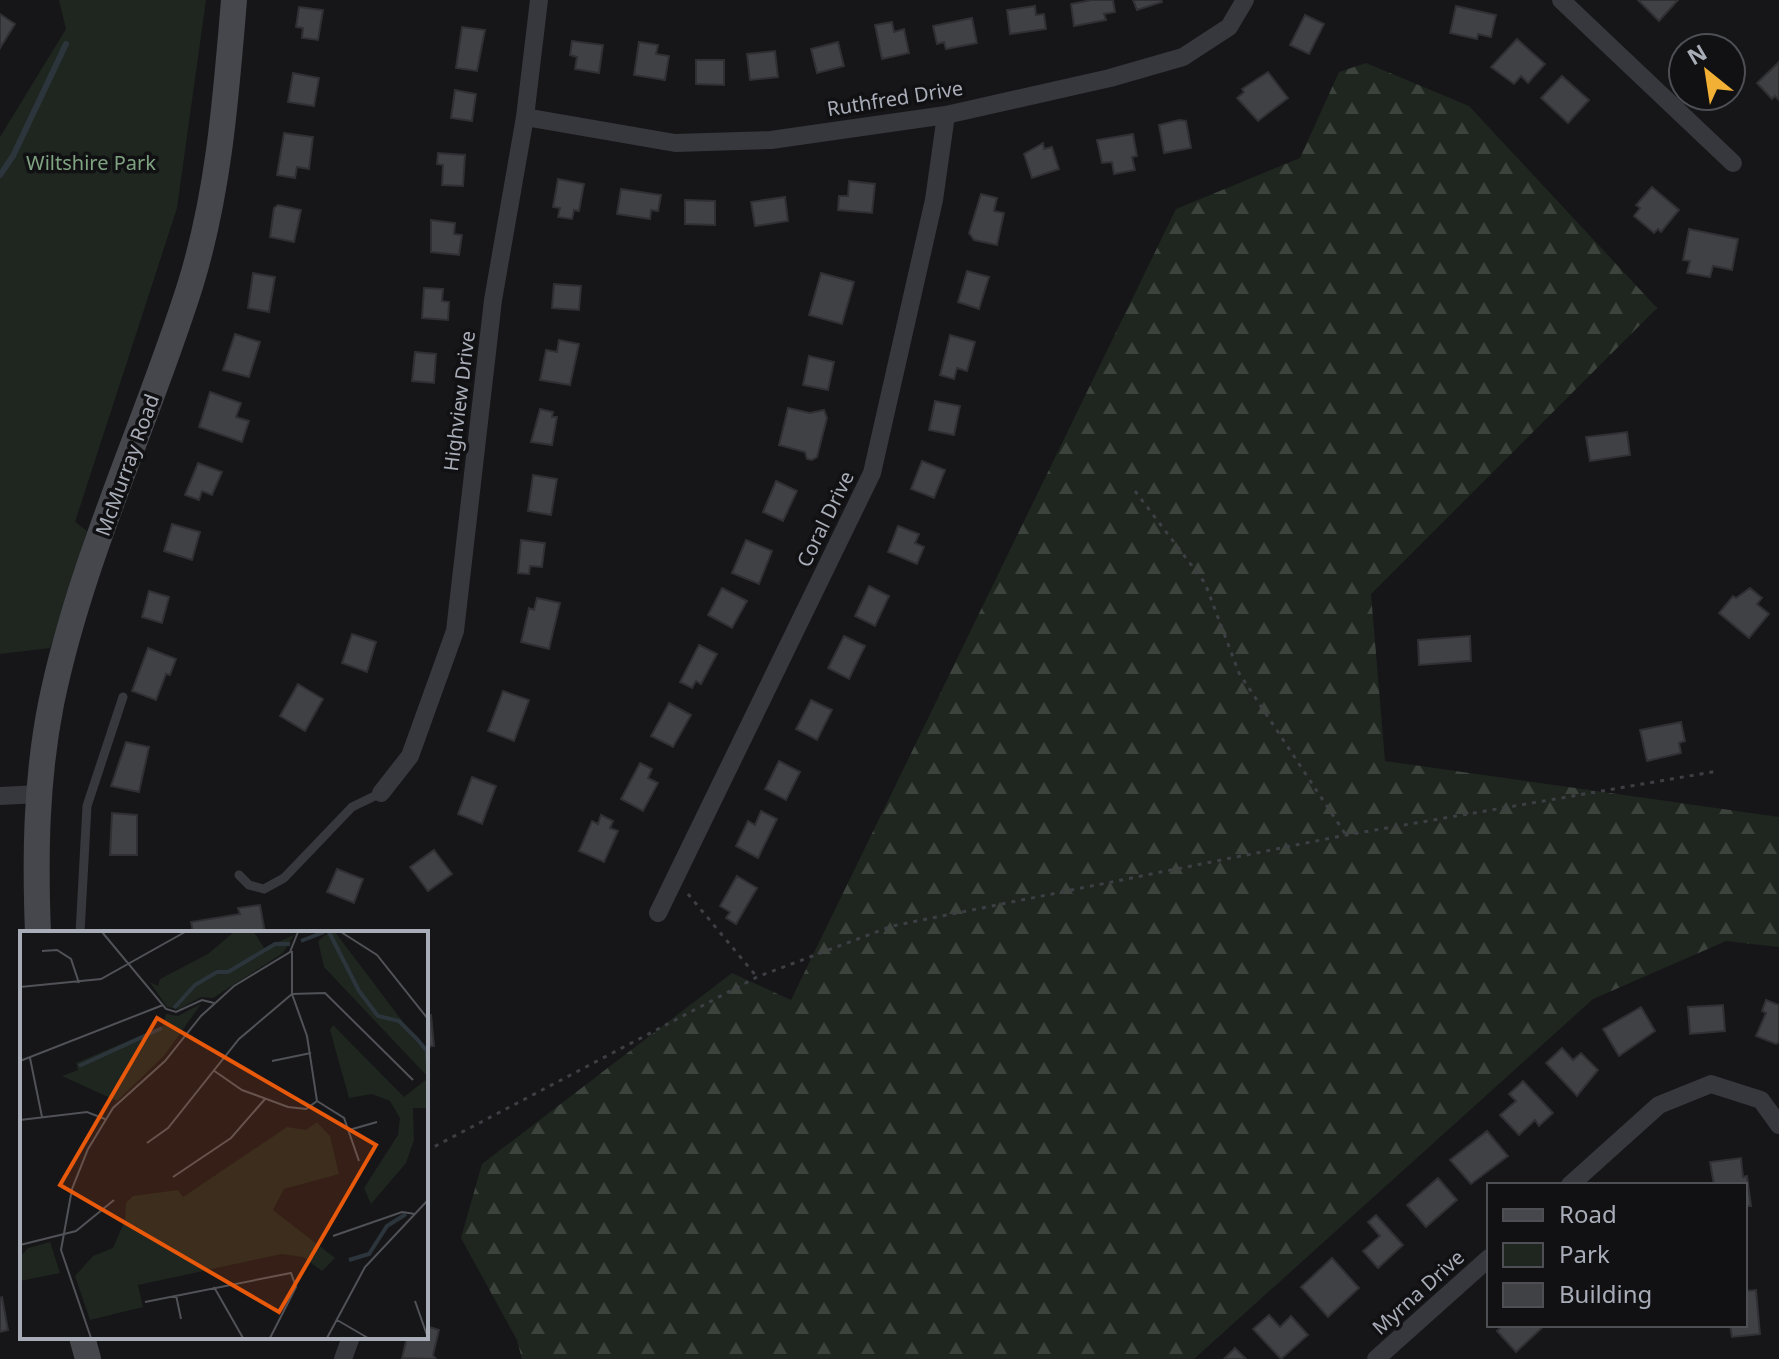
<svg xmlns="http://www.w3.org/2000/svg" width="1779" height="1359" viewBox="0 0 1779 1359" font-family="'Noto Sans',sans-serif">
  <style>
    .green { fill: #1e261f }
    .forest { fill: url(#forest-firs) }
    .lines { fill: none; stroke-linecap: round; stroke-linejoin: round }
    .stream { stroke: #2c353c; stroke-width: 6 }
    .building { fill: #404145; stroke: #303034; stroke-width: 2 }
    .path { stroke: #3d3f44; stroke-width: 3; stroke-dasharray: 4 6; stroke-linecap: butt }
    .lane { stroke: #37383d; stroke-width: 9 }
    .street { stroke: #37383d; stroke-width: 18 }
    .secondary { stroke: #45474d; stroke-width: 26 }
    .labels { text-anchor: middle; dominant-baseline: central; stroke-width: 7; stroke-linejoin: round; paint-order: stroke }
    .street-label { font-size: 20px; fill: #a8adb8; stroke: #111113 }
    .park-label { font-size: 20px; fill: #7fa381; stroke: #111113 }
    .inset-river { fill: none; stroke: #2c353c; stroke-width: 4 }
    .inset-road { fill: none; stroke: #505258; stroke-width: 2 }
    .view { fill: #e8590c; fill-opacity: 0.15; stroke: #e8590c; stroke-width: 4 }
    .inset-edge { fill: none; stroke: #a8adb8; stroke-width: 4 }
  </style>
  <defs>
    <pattern id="forest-firs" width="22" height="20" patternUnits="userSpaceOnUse" patternTransform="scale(2)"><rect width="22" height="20" fill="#1e261f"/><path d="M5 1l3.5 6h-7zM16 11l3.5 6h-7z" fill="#3c433d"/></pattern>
  </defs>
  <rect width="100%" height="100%" fill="#161618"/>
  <!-- green -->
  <path class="green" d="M59,0H206L177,208L75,522L87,531L50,648L0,654V137L66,29Z"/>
  <!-- forest -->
  <path class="forest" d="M1366,63L1469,106L1657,308L1371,594L1385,761L1779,817V947L1726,941L1593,999L1194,1359H522L517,1340L461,1238L482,1164L732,973L791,1000L1176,209L1300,158L1339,72Z"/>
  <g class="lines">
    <!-- stream -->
    <path class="stream" d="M0,175L13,156L66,44"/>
  </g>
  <!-- building -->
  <path class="building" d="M1092,0H1113L1115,12L1104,14L1106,20L1074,26L1071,4Z
    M1133,0H1161L1162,2L1137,10Z
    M1638,0H1678L1659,21Z
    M1035,6L1036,15L1044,14L1046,29L1010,34L1007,10Z
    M1456,6L1496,15L1491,37L1478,34L1477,39L1450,33Z
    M299,7L323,10L318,40L302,38L303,28L296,27Z
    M0,14L15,24L0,48Z
    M1305,15L1324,24L1309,54L1290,45Z
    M972,18L977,43L946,49L944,42L937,44L933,26Z
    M892,22L894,32L904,29L909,53L882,59L875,25Z
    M462,27L485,30L477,71L456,68Z
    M1517,39L1545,64L1528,83L1521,76L1514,84L1491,67Z
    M572,41L603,45L599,73L575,69L577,57L570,55Z
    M639,42L658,45L656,54L669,56L665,80L634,75Z
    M838,42L844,66L817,73L811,49Z
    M775,51L778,77L750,80L747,54Z
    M1731,56L1742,65L1731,78Z
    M696,60H724V85L696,84Z
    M1779,62V100L1775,96L1772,99L1757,83Z
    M1268,72L1288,98L1258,121L1237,98L1244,92L1242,89Z
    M293,73L319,78L314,106L288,102Z
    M1562,76L1589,100L1568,123L1541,98Z
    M455,90L476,94L472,121L451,118Z
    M1179,120L1186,121L1191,148L1164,153L1159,125Z
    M284,133L313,137L309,169L297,167L295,178L277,175Z
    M1133,134L1137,156L1132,157L1135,170L1114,174L1112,162L1102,163L1097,140Z
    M1043,143L1044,149L1052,147L1059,169L1032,178L1024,154Z
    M438,153L465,155L463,186L442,185L443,165L437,164Z
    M558,179L584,184L579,211L574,210L572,219L558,217L560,208L553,207Z
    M849,181L875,184L872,213L838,210L839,196H848Z
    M1652,187L1679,210L1661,232L1658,229L1654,233L1634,216L1640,208L1636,205Z
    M621,189L661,195L658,211L651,210L650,219L617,214Z
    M981,194L997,198L994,211L1004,213L997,245L974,240L969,233Z
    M785,197L788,221L755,226L751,202Z
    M685,200L715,201V225L685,224Z
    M278,205L301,210L294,242L270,237L274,208Z
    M431,220L455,223L454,234L462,235L459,255L431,252Z
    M1689,229L1738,239L1732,270L1713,266L1710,277L1687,273L1690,261L1683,260Z
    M967,271L989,277L979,309L958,302Z
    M253,273L275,277L269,312L248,308Z
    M821,273L854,282L842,324L809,315Z
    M554,284L581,286L579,310L552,308Z
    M424,288L443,289L442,301L449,302L448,320L422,318Z
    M235,334L260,342L249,377L223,370Z
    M950,335L975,342L967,371L957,368L954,379L940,375Z
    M559,340L579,344L570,385L540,380L546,350L557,352Z
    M415,352L436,354L434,383L412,381Z
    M809,356L834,362L828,390L803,385Z
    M210,392L241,403L236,417L249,421L242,442L199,427Z
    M935,401L960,406L954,435L929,430Z
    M788,408L810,413L824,410L827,418L817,457L812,460L807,459L805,452L779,445Z
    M540,409L553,412L552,417H557L552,445L531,442Z
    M1627,432L1630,455L1590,461L1586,437Z
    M922,461L945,470L934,498L911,489Z
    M198,463L222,472L212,495L202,491L199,500L185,495Z
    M533,475L557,479L551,515L528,511Z
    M776,481L797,491L783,521L763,512Z
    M172,524L200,532L192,560L164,551Z
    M898,526L919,534L915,543L924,547L917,564L888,552Z
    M521,540L545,543L542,567L530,566L529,574L518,573Z
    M746,540L772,551L759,584L732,573Z
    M869,586L889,596L875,626L855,616Z
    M722,588L747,601L732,628L708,615Z
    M1750,588L1762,598L1757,604L1769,614L1749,638L1719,613L1733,596L1736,598Z
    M149,591L169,597L162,623L142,617Z
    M537,598L560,603L549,649L521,642L529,608L534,610Z
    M352,634L376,642L367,672L342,663Z
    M844,636L865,646L849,679L828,668Z
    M1470,636L1471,661L1419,665L1418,640Z
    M699,645L717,654L701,684L696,681L692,688L680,682Z
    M148,648L176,659L170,675L166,674L156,700L132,691Z
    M298,684L323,699L305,731L280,716Z
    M503,691L529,700L514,741L488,731Z
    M811,700L832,710L817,740L796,729Z
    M669,703L691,715L673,747L651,736Z
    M1681,722L1685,741L1679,743L1681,753L1647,761L1640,730Z
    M126,742L149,747L139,792L111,786Z
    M779,761L800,772L786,800L765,789Z
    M640,763L652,769L648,778L658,783L643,811L621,799Z
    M472,777L496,786L482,824L458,814Z
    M761,811L777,819L758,858L736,846L748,821L755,825Z
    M112,813L137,815V855H110Z
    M601,815L613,821L610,828L618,831L604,862L579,851L592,821L598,824Z
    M434,850L452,874L428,891L410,867Z
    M337,869L363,879L354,903L327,892Z
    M737,876L757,888L736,924L726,918L730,912L720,906Z
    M260,905L265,933H193L191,922L240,914L238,908Z
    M1766,1000L1779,1005V1042L1776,1044L1756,1036L1766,1013L1762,1011Z
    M1723,1005L1725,1031L1690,1034L1688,1007Z
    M1641,1007L1655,1031L1619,1056L1603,1029Z
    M431,1015L434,1046L426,1047V1016Z
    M1562,1048L1573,1060L1581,1053L1598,1070L1577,1096L1546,1063Z
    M1523,1081L1553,1113L1539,1126L1535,1120L1519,1135L1500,1115L1516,1101L1509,1094Z
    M1487,1131L1508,1156L1471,1184L1450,1160Z
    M1741,1158L1743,1177L1747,1176L1751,1206H1745V1185H1714L1710,1162Z
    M1438,1178L1457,1200L1426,1227L1407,1205Z
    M1376,1215L1403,1245L1378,1268L1363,1251L1380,1236L1368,1222Z
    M1332,1258L1359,1288L1328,1317L1301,1287Z
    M1756,1290L1760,1334L1732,1337L1730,1325H1745V1291Z
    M2,1297L8,1330L0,1332V1298Z
    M1269,1315L1280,1327L1291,1316L1308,1335L1281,1359L1253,1329Z
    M1503,1325H1545L1516,1352L1497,1331Z
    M426,1326L439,1330L433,1355L436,1359L402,1358L407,1337H426Z
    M1235,1348L1246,1359H1224Z"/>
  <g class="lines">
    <!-- path -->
    <path class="path" d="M1135,491L1205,583L1239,673L1346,835
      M688,894L757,977
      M426,1151L757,977L892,926L1346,835L1718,771"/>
    <!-- lane -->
    <path class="lane" d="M239,875L249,885L264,889L284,878L352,807L381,793
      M80,933L87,806L123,697"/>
    <!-- street -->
    <path class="street" d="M1561,0L1733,163
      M525,117L675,143L771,140L946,115L1110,78L1183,57L1229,27L1245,0
      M381,793L410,756L455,631L493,300L525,117L539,0
      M0,796L39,794
      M658,913L872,473L934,200L946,115
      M1570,1185L1659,1105L1711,1084L1761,1100L1779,1125
      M343,1359L351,1337
      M1376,1359L1489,1258"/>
    <!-- secondary -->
    <path class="secondary" d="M38,933C35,857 36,780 51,704C80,561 146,425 190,286C219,193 226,96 234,0
      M82,1337L88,1359"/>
  </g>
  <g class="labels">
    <!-- street labels -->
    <g class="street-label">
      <text transform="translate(895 98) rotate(-9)">Ruthfred Drive</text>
      <text transform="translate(459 401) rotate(-83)">Highview Drive</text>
      <text transform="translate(127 465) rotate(-70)">McMurray Road</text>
      <text transform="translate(825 519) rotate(-64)">Coral Drive</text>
      <text transform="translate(1418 1292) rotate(-42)">Myrna Drive</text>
    </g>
    <!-- park labels -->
    <g class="park-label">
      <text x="91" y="162">Wiltshire Park</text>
    </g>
  </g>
  <!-- overview -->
  <g transform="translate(20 931)">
    <rect width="408" height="408" fill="#161618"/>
    <path d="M214,1H234L244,17L274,4L263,22L193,67L181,66L159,78L147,76L130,51L138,55L140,48L188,23ZM181,73L144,125L97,170L42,145L58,139L56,132L143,95L146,83L158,85ZM30,311L40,342L0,350V326L8,317Z" fill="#1e261f"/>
    <path d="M309,1H315L408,124V146L304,36L298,10ZM313,94L384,166L408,147V177H393L394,209L386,232L351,273L344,257L378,204L380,187L370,170L352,163L329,167L310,99ZM297,191L310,205L319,243L264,258L253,279L315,327L302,340L283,326L262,323L118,354L123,376L70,389L55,345L73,325L93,317L105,289L106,272L113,265L158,259L163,266L267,196L286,199Z" fill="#1e261f"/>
    <path class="inset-river" d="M309,1L339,60L358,85L379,90L397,108L407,120L408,136M281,10L304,1M154,77L175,54L197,41H208L255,13H270M59,135L142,97M329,329L349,323L367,295L386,283"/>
    <path class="inset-road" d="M82,1L146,78L156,81L182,69L194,72M321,1L357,24L408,88M22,20L37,19L51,28L59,52M0,56L81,48L165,1M10,127L22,186M0,130L143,74M252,130L291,122M193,139L222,159L268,176L286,178L297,170L287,105L272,63V20M297,170L324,187L339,230M0,189L67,181L85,188M329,199L357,191M127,212L148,197L219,108L272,63L305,62L393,149M153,246L211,207L245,168M313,305L382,281L395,283M0,314L56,300L94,269M194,356L223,407M156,364L161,388M395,370L408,407M125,371L271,342L276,356L250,407M317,389L348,407M71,407L41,319L52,258L68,218L93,177L145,130L181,85L214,55L270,21L278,1M307,407L345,336L408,269"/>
    <path class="view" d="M137,87L356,214L259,381L40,254Z"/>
    <rect width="408" height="408" class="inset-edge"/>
  </g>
  <!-- legend -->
  <rect x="1487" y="1183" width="260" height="144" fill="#111113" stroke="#4d4f55" stroke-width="2"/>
  <rect x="1503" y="1209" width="40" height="12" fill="#45474d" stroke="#4d4f55" stroke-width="2"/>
  <text x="1559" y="1223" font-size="24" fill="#a8adb8">Road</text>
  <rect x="1503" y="1243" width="40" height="24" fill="#1e261f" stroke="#4d4f55" stroke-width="2"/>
  <text x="1559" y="1263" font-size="24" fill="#a8adb8">Park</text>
  <rect x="1503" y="1283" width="40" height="24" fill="#404145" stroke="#4d4f55" stroke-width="2"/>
  <text x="1559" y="1303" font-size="24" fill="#a8adb8">Building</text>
  <!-- north arrow -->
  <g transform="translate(1707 72) rotate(330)"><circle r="38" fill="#111113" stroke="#4d4f55" stroke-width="2"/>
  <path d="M0-6L14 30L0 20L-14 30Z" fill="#f2b134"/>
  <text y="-12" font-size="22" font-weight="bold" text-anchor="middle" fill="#a8adb8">N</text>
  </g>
</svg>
